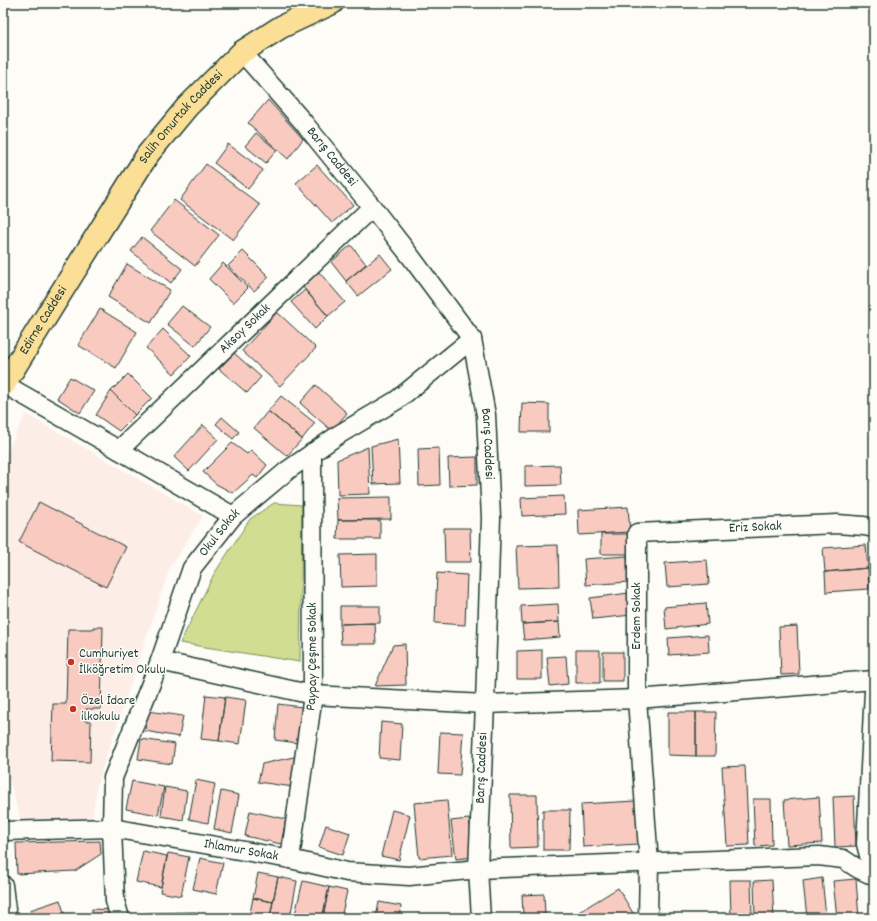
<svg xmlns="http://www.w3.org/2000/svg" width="877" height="921" viewBox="0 0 877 921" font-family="Dekko,sans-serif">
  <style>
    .built { fill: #fcede6 }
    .green { fill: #d1de91; stroke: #788e62 }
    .building { fill: #f9cac0; stroke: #1f3d34 }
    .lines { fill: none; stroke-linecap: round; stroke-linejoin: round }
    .minor-casing { stroke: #1f3d34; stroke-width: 21 }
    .primary-casing { stroke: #1f3d34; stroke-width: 25 }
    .minor { stroke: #fdfcf7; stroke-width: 18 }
    .primary { stroke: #fbdf96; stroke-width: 22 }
    .poi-dot { fill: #c8321e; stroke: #fdfcf7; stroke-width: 1.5 }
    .labels { text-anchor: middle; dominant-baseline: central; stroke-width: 3; stroke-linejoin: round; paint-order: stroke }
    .street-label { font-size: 14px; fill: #1f3d34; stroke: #fdfcf7 }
    .poi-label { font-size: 14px; fill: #1f3d34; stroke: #fdfcf7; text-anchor: start }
  </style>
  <rect width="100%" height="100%" fill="#fdfcf7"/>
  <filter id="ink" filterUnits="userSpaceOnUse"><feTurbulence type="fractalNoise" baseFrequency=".025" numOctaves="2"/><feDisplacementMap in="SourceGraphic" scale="8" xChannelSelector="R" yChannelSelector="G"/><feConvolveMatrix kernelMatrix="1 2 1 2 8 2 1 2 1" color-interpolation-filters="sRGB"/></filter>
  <g filter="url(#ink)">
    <!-- built -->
    <path class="built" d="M26,414L203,516L170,567L97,784L92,819L21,821L3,758V460Z"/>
    <!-- green -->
    <path class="green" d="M274,503L302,505L300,662L180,643L214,574L250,519Z"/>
    <!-- building -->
    <path class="building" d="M268,100L303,139L288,159L248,123Z
      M256,133L277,150L266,163L245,146Z
      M228,144L263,170L248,189L214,163Z
      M206,164L260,205L233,240L180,200Z
      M317,165L353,205L332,223L296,183Z
      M174,200L219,235L195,266L150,231Z
      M142,237L182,269L171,283L131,251Z
      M351,245L366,264L346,281L331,262Z
      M243,251L269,277L254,291L228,266Z
      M380,254L392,269L358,296L346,281Z
      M223,263L248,288L233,303L209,279Z
      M127,264L170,290L151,323L108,297Z
      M318,271L345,302L328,316L302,286Z
      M305,290L328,316L315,329L291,302Z
      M182,306L210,327L195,346L167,324Z
      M100,309L137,332L116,368L78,345Z
      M277,312L316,348L280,386L242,351Z
      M163,329L191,356L174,374L146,348Z
      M234,353L261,377L247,393L219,369Z
      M128,374L152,398L135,415L111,391Z
      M70,377L94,391L80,413L57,398Z
      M316,385L347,413L332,431L300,403Z
      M111,391L135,415L119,431L96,415Z
      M281,396L315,423L302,439L268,411Z
      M522,403L549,404V432H521Z
      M268,411L302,439L287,456L254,428Z
      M222,417L239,432L233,439L216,424Z
      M203,425L218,439L189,471L174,457Z
      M398,439L400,483L373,484L371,446Z
      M232,443L247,454L251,450L267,465L257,478L253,475L233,493L216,484L203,472Z
      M368,447L370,494L338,495L337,460Z
      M439,448L440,485L419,486L418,449Z
      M477,457V485L449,486L448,458Z
      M560,465L561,485L525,486V466Z
      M564,496L565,514L522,516L521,498Z
      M391,497V519L338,520L337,498Z
      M39,502L126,547L106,587L19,542Z
      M628,507L630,532L579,535L578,510Z
      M338,520H380V539H337Z
      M444,528H470L471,562H445Z
      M601,534H630V554H601Z
      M558,545L559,587L518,588L516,546Z
      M866,545L868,568L825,572L823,548Z
      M377,554V586L341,587L340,555Z
      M627,556L629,582L586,585L584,559Z
      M707,560L709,584L667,587L665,563Z
      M868,568L869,589L826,592L825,572Z
      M437,573L467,575L465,625L435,623Z
      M629,593L632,615L593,619L590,598Z
      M706,603L708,624L666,629L664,607Z
      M558,604L559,622L522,624L521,606Z
      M340,606H380V623L340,624Z
      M559,622L560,637L524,640L522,624Z
      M375,623L376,644H341L340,624Z
      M797,626L799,674L781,675L779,627Z
      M93,627H103L101,709H86L85,721H91L90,762L51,761L53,704H66L68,629H93Z
      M708,635L709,652L669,655L668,638Z
      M405,644L406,685L375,686L393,645Z
      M542,650V679H517V651Z
      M576,650H600V683H576Z
      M603,652H623V681H603Z
      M566,656L568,684L550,686L547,657Z
      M206,695L225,697L219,741L201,739Z
      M225,697L246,700L240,744L219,741Z
      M278,704L302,707L298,743L275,740Z
      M148,711L183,716L179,737L145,731Z
      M668,712H696V756L668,755Z
      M696,712H716L715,756H696Z
      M381,722L402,724L400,760L379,758Z
      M440,732L463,733L460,775L438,774Z
      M141,739L175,744L172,764L138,759Z
      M298,756L293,787L258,782L262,764Z
      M745,766L749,845L727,846L722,767Z
      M196,780L215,784L208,823L189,819Z
      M132,781L164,787L158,815L126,809Z
      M165,787L187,791L183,820L161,816Z
      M221,791L239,795L232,833L214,829Z
      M510,795H537L538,847L511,848Z
      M854,796L856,846L835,847L833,797Z
      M819,797L822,843L787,845L784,800Z
      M753,799H771L772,845L755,846Z
      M447,800L452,855L419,858L414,803Z
      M636,801L639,844L583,847L581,804Z
      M392,810L410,815L399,860L381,856Z
      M543,810H570L569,850H543Z
      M250,811L286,819L281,844L245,836Z
      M469,819L474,857L456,859L451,821Z
      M326,825L350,833L343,855L319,847Z
      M100,841L101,854L75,871L17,874L16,843Z
      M143,851L167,856L161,887L136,882Z
      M168,853L189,857L181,896L160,892Z
      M200,858L223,863L216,894L193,889Z
      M258,873L278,877L273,902L253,898Z
      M278,877L297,881L290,918H281L270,916Z
      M822,878L826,916L807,918L803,881Z
      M856,879L859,918H837L833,881Z
      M730,880H751L752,918H731Z
      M772,880L774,918H755L754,881Z
      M303,881L329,887L322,918H316L295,914Z
      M329,887L347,891L341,918H323Z
      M618,888L636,918H569Z
      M544,894L545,915L523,916L522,895Z
      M253,898L273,902L270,918H249Z
      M60,900L66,918H32L30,910Z
      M379,902L401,906L399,918H376Z
      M92,909L114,910V918H91Z
      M196,912L197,918H146V913Z"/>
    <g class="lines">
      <!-- minor casing -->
      <g class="minor-casing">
        <g id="minor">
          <path id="s1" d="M242,52L304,123L372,207L411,257L472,339L486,415L491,518L485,704L478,869L481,918"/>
          <path d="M4,384L119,450L233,516"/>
          <path id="s2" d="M119,450L372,207"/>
          <path d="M160,661L313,695L485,704L637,699L874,680"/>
          <path d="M874,691L866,844L872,867L874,871"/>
          <path id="s3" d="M3,831L112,828L290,859L347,872L409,876L478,869L819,856L843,859L857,868L874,876"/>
          <path id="s4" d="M290,859L313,695L312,453"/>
          <path d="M3,885L7,918"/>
          <path id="s5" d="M120,918L115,901L112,828L113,778L160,661L192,568L233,516L288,470L338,435L397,400L472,339"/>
          <path id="s6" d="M648,918L649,863L637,699V533L837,524L864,526L874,528"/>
        </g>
      </g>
      <!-- primary casing -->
      <g class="primary-casing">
        <g id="primary">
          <path id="s7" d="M3,386L72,275L148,154L187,107L242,52L281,27L332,3"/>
        </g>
      </g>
      <!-- minor -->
      <use href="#minor" class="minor"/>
      <!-- primary -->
      <use href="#primary" class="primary"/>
    </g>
  </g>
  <!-- markers -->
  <g class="poi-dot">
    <circle cx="71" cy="662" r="4"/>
    <circle cx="73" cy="709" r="4"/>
  </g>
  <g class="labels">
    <!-- street labels -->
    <g class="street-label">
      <text stroke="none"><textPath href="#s7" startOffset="323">Salih Omurtak Caddesi</textPath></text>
      <text stroke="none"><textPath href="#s1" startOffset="138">Barış Caddesi</textPath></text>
      <text stroke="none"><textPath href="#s7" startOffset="77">Edirne Caddesi</textPath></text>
      <text stroke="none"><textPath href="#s2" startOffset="175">Aksoy Sokak</textPath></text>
      <text stroke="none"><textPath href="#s1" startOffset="474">Barış Caddesi</textPath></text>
      <text stroke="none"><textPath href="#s6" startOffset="504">Eriz Sokak</textPath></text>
      <text stroke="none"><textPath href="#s5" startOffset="410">Okul Sokak</textPath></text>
      <text transform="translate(637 616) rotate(-90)">Erdem Sokak</text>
      <text stroke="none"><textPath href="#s4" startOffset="204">Paypay Çeşme Sokak</textPath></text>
      <text transform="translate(482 768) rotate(-88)">Barış Caddesi</text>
      <text stroke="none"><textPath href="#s3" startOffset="240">Ihlamur Sokak</textPath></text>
    </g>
    <!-- poi labels -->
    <g class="poi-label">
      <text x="79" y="654">Cumhuriyet<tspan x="79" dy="16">İlköğretim Okulu</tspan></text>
      <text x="81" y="701">Özel İdare<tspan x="81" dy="16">ilkokulu</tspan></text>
    </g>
  </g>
  <!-- margin -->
  <rect width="877" height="921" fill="none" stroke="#fdfcf7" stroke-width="16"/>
  <rect x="8" y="8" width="861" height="905" fill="none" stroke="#1f3d34" stroke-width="1.5" filter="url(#ink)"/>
</svg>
